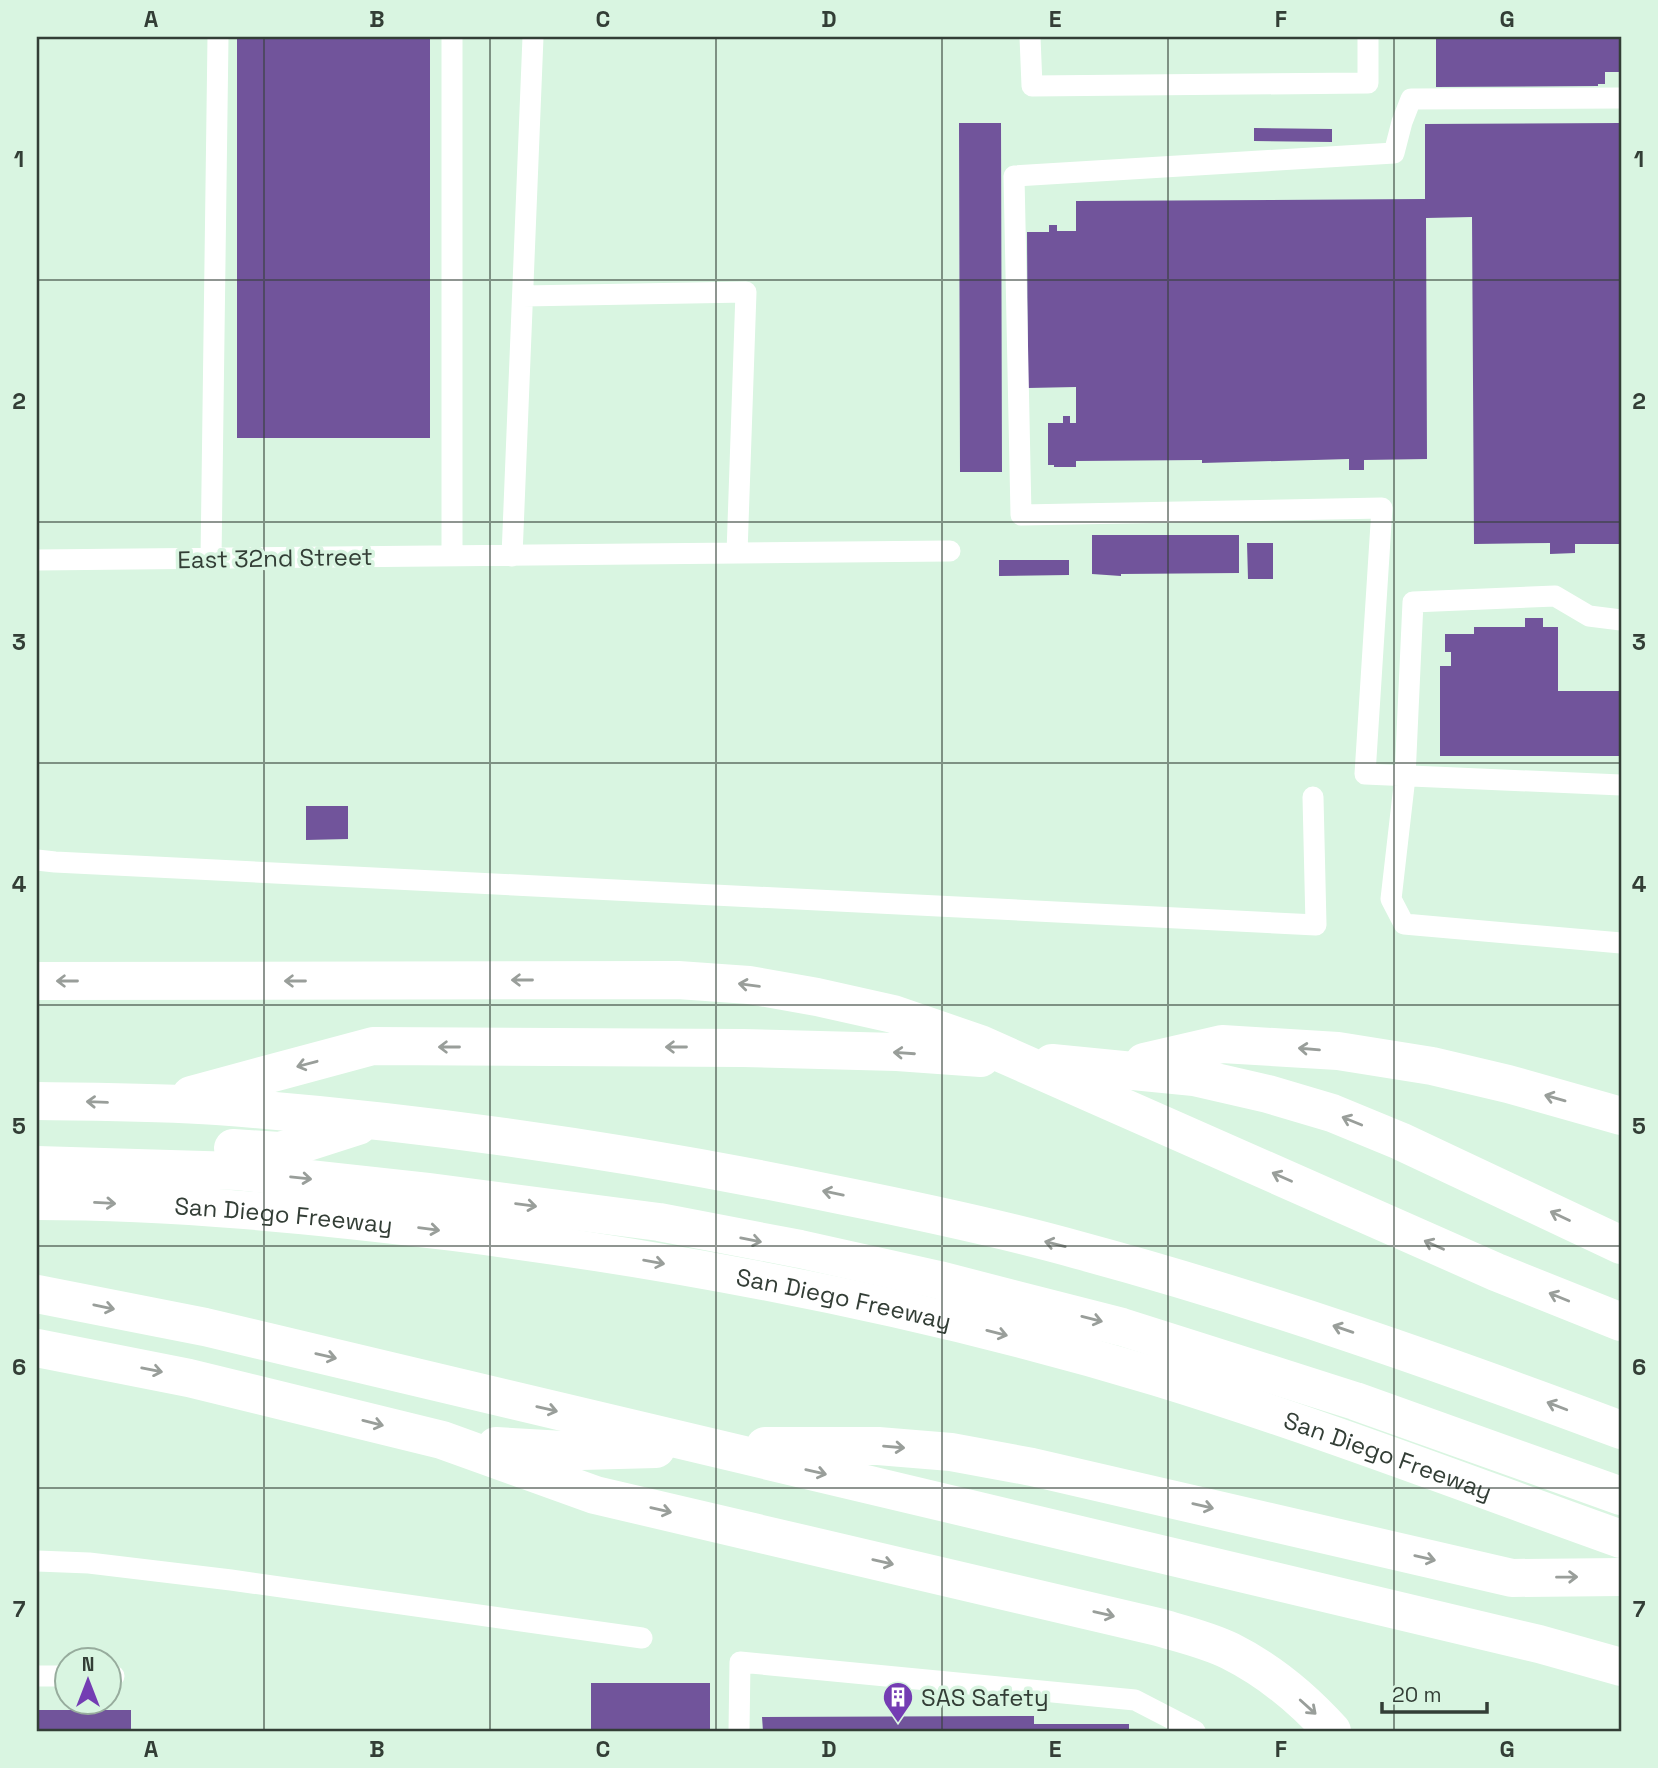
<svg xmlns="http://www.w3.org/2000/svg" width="1658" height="1768" viewBox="0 0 1658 1768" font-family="'Space Grotesk',sans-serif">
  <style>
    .building { fill: #71549b }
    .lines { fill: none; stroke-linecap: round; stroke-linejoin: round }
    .lane { stroke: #fff; stroke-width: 21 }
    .highway { stroke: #fff; stroke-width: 38 }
    .oneway { stroke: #999e9a }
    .grid { fill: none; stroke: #333e36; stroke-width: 2; stroke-opacity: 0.55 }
    .labels { text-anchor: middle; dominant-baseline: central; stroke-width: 7; stroke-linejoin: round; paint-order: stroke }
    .street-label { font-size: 24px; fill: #333e36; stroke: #d9f5e1 }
    .poi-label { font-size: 24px; fill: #333e36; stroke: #d9f5e1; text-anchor: start }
    .neatline { fill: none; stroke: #333e36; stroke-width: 2.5 }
    .grid-label { font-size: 23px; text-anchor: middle; font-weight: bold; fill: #333e36 }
  </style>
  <rect width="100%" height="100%" fill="#d9f5e1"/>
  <!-- building -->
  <path class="building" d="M237,37H430V438H237Z
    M1436,37H1621V72H1605V84H1598V86L1436,87Z
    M959,123H1001L1002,472H960Z
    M1621,123V544H1575V553L1550,554V543L1474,544L1472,217L1426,218L1427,459L1364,460V470H1349V459L1202,463V460L1076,461V467H1054V465H1048V423H1063V416H1070V423H1076V387L1028,388L1027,232H1049V225H1057V231H1076V201L1425,199V124Z
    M1254,128L1332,129V142L1254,141Z
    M1092,535H1239V573L1121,574V576L1092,574Z
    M1247,543H1273V579H1248Z
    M999,560H1069V575L999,576Z
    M1525,618H1543V627H1558V691H1621V756H1440V666H1451V652H1445V634H1474V627H1525Z
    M306,806H348V839L306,840Z
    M591,1683H710V1731H591Z
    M37,1710H131V1731H37Z
    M1034,1716V1724H1129V1731H763L762,1717Z"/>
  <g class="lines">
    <!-- lane -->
    <path class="lane" d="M1030,37L1032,86L1368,83V37
      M1621,98L1411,99L1402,122L1394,153L1014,176L1021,515L1382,508L1365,774L1621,785
      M523,296L746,292L737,553
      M452,555V37
      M512,556L533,37
      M37,560L950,551
      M211,560L218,37
      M1621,620L1589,616L1555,596L1413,602L1405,777L1391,899L1404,924L1621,943
      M37,860L55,862L1316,925L1313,797
      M37,1561L89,1563L231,1580L642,1638
      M37,1676H66
      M108,1676H114
      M739,1731L740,1662L1135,1700L1195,1731"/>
    <!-- highway -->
    <g class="highway">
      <path d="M37,981L678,980L749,985L817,997L893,1014L980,1044L1496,1272L1621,1322"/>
      <path d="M1144,1062L1222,1044L1338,1051L1432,1066L1508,1084L1621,1116"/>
      <path d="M1052,1063L1194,1077L1268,1094L1332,1113L1400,1141L1621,1245"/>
      <path d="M191,1095L373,1046L743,1048L897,1052L981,1058"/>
      <path d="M37,1101C97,1102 157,1102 217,1106C426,1122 634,1152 839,1195C919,1211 1000,1228 1078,1250C1263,1300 1442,1363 1621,1430"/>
      <path d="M233,1148L280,1151L358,1126"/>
      <path d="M37,1165L237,1171L428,1192L659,1222L800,1249L939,1280L1122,1327L1355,1401L1621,1496"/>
      <path id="s1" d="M37,1201C175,1201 315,1215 453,1232C691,1262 928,1308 1157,1377C1314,1425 1467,1484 1621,1539"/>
      <path d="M37,1294L205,1327L1539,1644L1621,1667"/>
      <path d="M37,1348L189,1378L442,1440L595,1495L1158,1627C1182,1634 1208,1640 1230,1651C1268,1670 1304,1700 1332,1731"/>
      <path d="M496,1446L581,1451L656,1449"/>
      <path d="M765,1446H878L951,1452L1032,1467L1512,1578L1621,1577"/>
    </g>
  </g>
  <!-- one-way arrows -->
  <defs><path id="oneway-shaft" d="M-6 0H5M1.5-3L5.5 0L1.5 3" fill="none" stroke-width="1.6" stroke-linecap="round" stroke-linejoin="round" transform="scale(1.75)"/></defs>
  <g class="oneway">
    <use href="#oneway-shaft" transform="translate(522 980) rotate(180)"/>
    <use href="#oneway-shaft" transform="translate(67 981) rotate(180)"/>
    <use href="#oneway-shaft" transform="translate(295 981) rotate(180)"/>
    <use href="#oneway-shaft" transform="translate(749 985) rotate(-173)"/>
    <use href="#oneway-shaft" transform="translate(449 1047) rotate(-180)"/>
    <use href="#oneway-shaft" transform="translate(676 1047) rotate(-180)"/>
    <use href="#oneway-shaft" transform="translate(1309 1049) rotate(-175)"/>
    <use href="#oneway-shaft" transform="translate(904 1053) rotate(-176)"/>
    <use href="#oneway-shaft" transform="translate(307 1064) rotate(165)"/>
    <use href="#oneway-shaft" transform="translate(1555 1098) rotate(-164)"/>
    <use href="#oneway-shaft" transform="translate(97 1102) rotate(-178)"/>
    <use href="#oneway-shaft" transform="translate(1352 1121) rotate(-158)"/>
    <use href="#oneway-shaft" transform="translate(1282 1177) rotate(-156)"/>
    <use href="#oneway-shaft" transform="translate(301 1178) rotate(6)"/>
    <use href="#oneway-shaft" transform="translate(833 1193) rotate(-168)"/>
    <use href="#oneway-shaft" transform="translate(105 1203) rotate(3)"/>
    <use href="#oneway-shaft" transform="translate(526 1205) rotate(7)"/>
    <use href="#oneway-shaft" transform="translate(1560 1216) rotate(-155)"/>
    <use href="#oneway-shaft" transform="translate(429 1229) rotate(7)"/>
    <use href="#oneway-shaft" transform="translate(751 1240) rotate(11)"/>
    <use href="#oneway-shaft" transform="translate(1055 1244) rotate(-166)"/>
    <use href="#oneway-shaft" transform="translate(1434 1245) rotate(-156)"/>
    <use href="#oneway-shaft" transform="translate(654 1262) rotate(10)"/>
    <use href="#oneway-shaft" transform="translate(1559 1297) rotate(-158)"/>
    <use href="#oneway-shaft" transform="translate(104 1307) rotate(12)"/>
    <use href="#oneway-shaft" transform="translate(1092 1319) rotate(14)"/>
    <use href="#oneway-shaft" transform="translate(1343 1329) rotate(-161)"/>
    <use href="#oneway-shaft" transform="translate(997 1333) rotate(14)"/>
    <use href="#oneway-shaft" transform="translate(326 1356) rotate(13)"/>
    <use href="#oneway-shaft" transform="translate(152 1370) rotate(11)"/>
    <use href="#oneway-shaft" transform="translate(1557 1406) rotate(-159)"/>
    <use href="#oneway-shaft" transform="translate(547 1409) rotate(13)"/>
    <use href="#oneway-shaft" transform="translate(373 1423) rotate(14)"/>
    <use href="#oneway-shaft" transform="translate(894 1447) rotate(5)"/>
    <use href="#oneway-shaft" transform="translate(816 1472) rotate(13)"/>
    <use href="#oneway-shaft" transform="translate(1203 1506) rotate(13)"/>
    <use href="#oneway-shaft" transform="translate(661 1510) rotate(13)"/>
    <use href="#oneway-shaft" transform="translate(1425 1558) rotate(13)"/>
    <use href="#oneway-shaft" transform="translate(883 1562) rotate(13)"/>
    <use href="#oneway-shaft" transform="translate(1567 1577) rotate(-1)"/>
    <use href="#oneway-shaft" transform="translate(1104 1614) rotate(13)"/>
    <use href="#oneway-shaft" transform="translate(1308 1707) rotate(42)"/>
  </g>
  <!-- grid -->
  <path class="grid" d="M264,37V1731M490,37V1731M716,37V1731M942,37V1731M1168,37V1731M1394,37V1731M37,280H1621M37,522H1621M37,763H1621M37,1005H1621M37,1246H1621M37,1488H1621"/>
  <!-- icons -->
  <defs>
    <g id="building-pin" transform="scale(1.575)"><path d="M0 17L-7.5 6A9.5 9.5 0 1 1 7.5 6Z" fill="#743db3" stroke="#d9f5e1"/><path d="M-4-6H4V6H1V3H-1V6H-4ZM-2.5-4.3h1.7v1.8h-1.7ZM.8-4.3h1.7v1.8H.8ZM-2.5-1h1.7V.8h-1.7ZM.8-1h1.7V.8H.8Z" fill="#fff"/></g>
  </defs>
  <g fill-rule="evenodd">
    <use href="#building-pin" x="898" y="1697"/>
  </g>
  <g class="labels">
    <!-- street labels -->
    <g class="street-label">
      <text transform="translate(275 558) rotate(-1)">East 32nd Street</text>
      <text stroke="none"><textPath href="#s1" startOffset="247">San Diego Freeway</textPath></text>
      <text stroke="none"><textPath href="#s1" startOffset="814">San Diego Freeway</textPath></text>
      <text stroke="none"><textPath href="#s1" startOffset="1381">San Diego Freeway</textPath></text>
    </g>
    <!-- poi labels -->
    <g class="poi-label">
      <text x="921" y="1697">SAS Safety</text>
    </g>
  </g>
  <!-- border -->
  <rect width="1658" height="1768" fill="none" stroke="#d9f5e1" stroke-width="77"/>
  <!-- north arrow -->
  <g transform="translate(88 1681)"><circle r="33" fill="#d9f5e1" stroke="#97ac9d" stroke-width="2"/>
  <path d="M0-5L12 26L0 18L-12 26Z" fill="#743db3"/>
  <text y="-10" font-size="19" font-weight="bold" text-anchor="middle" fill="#333e36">N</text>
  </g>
  <!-- scale -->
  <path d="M1382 1702v10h105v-10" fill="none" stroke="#333e36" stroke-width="3.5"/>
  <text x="1392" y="1702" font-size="21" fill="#333e36" stroke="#d9f5e1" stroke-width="5" paint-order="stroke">20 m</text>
  <rect x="38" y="38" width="1582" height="1692" class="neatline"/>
  <g class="grid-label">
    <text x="151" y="27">A</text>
    <text x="377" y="27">B</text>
    <text x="603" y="27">C</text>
    <text x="829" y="27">D</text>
    <text x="1055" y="27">E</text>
    <text x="1281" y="27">F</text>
    <text x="1507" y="27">G</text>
    <text x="19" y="167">1</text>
    <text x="1639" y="167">1</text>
    <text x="19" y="409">2</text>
    <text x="1639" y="409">2</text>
    <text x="19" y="650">3</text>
    <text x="1639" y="650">3</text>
    <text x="19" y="892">4</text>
    <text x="1639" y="892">4</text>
    <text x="19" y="1134">5</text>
    <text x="1639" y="1134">5</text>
    <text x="19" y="1375">6</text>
    <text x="1639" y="1375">6</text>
    <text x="19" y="1617">7</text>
    <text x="1639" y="1617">7</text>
    <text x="151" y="1757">A</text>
    <text x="377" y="1757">B</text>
    <text x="603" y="1757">C</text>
    <text x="829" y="1757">D</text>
    <text x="1055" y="1757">E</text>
    <text x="1281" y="1757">F</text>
    <text x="1507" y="1757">G</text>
  </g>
</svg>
